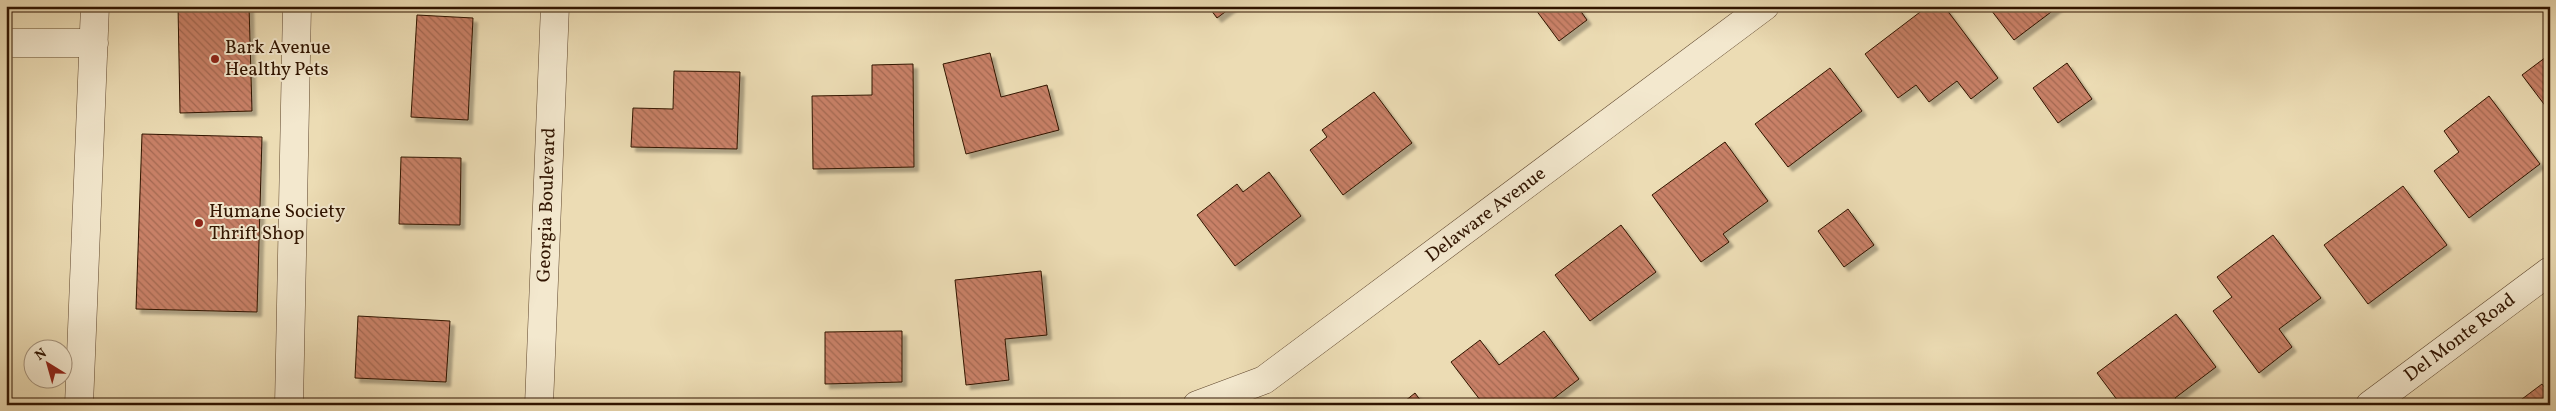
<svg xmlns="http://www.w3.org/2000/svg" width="2556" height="411" viewBox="0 0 2556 411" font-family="Vollkorn,serif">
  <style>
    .building { fill: url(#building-back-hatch); stroke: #301400; filter: url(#shadow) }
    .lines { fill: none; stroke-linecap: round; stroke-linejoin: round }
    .minor-casing { stroke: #5f462d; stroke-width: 29 }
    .minor { stroke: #f3e8ce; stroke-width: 28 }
    .poi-dot { fill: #8f2418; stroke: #f3e8ce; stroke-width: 2 }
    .labels { text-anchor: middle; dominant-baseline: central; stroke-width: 4; stroke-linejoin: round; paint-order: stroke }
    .poi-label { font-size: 19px; fill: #301400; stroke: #f3e8ce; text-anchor: start }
    .street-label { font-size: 19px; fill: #301400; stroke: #f3e8ce }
  </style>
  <defs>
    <pattern id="building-back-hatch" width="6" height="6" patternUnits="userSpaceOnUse" patternTransform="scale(1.25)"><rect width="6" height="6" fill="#c98167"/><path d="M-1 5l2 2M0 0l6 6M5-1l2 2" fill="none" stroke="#a46852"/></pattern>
    <filter id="shadow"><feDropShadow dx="4.5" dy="4.5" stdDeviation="1" flood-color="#0004"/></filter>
  </defs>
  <rect width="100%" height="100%" fill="#ecdcb4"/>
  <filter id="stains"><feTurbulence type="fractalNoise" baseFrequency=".004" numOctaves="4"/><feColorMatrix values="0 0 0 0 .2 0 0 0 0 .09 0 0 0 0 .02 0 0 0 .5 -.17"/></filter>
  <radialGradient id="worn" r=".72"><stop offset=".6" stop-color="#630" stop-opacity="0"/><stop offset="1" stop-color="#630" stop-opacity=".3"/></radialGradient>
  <!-- building -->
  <path class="building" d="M178,6H249L252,111L180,113Z
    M1208,6H1233L1217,18Z
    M1533,6H1577L1587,20L1559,41Z
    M1928,6H1944L1998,78L1971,99L1957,81L1929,102L1916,85L1898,98L1865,54Z
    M1988,6H2059L2014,40Z
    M417,15L473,18L468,120L411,117Z
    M990,53L1001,97L1047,85L1059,130L966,154L943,64Z
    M2550,54V112L2522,75Z
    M2067,63L2092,99L2058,123L2033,88Z
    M913,64L914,167L813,169L812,96L872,95V65Z
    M1830,68L1862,111L1788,167L1755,124Z
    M674,71L740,72L737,149L631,147L633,108L673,109Z
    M1374,92L1412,143L1343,195L1310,150L1327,137L1322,130Z
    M2489,96L2540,164L2469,218L2434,171L2459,152L2444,131Z
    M142,134L262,137L257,312L136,309Z
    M1725,142L1768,201L1723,234L1729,242L1701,262L1652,195Z
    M401,157L461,158L460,225L399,224Z
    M1269,172L1301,216L1235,266L1197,215L1237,184L1243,192Z
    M2403,186L2447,245L2368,304L2324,245Z
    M1848,209L1874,245L1844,267L1818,231Z
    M1621,225L1656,272L1590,321L1555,275Z
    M2273,235L2321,298L2279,329L2292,347L2259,373L2213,311L2232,297L2217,277Z
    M1041,271L1047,335L1005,339L1009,380L966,385L955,280Z
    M2176,314L2216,367L2175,398L2180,405H2121L2097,373Z
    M358,316L450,321L446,382L355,378Z
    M902,331V382L825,384V332Z
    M1544,331L1579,379L1545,405H1484L1451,362L1480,340L1499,365Z
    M2542,384L2550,395V405H2514Z
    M1415,393L1424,405H1400Z"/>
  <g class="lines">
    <!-- minor casing -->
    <g class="minor-casing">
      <path id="minor" d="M6,43H94
        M79,405L95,6
        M289,405L297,6
        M539,405L555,6
        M1197,405L1264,380L1765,6
        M2370,405L2550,271"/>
    </g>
    <!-- minor -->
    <use href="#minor" class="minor"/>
  </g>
  <!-- markers -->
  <g class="poi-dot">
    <circle cx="215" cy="59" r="5"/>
    <circle cx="199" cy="223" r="5"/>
  </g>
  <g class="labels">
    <!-- poi labels -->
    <g class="poi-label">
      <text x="225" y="48">Bark Avenue<tspan x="225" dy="22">Healthy Pets</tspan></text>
      <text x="209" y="212">Humane Society<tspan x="209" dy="22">Thrift Shop</tspan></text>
    </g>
    <!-- street labels -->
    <g class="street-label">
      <text transform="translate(547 205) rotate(-88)">Georgia Boulevard</text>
      <text transform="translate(1486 215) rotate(-37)">Delaware Avenue</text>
      <text transform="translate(2460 338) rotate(-37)">Del Monte Road</text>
    </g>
  </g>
  <!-- margin -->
  <rect width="2556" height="411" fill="none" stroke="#ecdcb4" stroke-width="25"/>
  <rect x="8" y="8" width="2541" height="396" fill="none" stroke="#301400" stroke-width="2.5"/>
  <rect x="12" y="12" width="2531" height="386" fill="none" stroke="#301400"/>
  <!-- north arrow -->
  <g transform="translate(48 364) rotate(323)"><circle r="24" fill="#f3e8ce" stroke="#a5937c"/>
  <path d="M0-4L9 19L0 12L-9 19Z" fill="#8f2418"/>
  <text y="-8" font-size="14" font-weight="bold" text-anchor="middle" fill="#301400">N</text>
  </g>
  <rect width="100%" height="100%" filter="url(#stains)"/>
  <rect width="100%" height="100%" fill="url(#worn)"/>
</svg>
